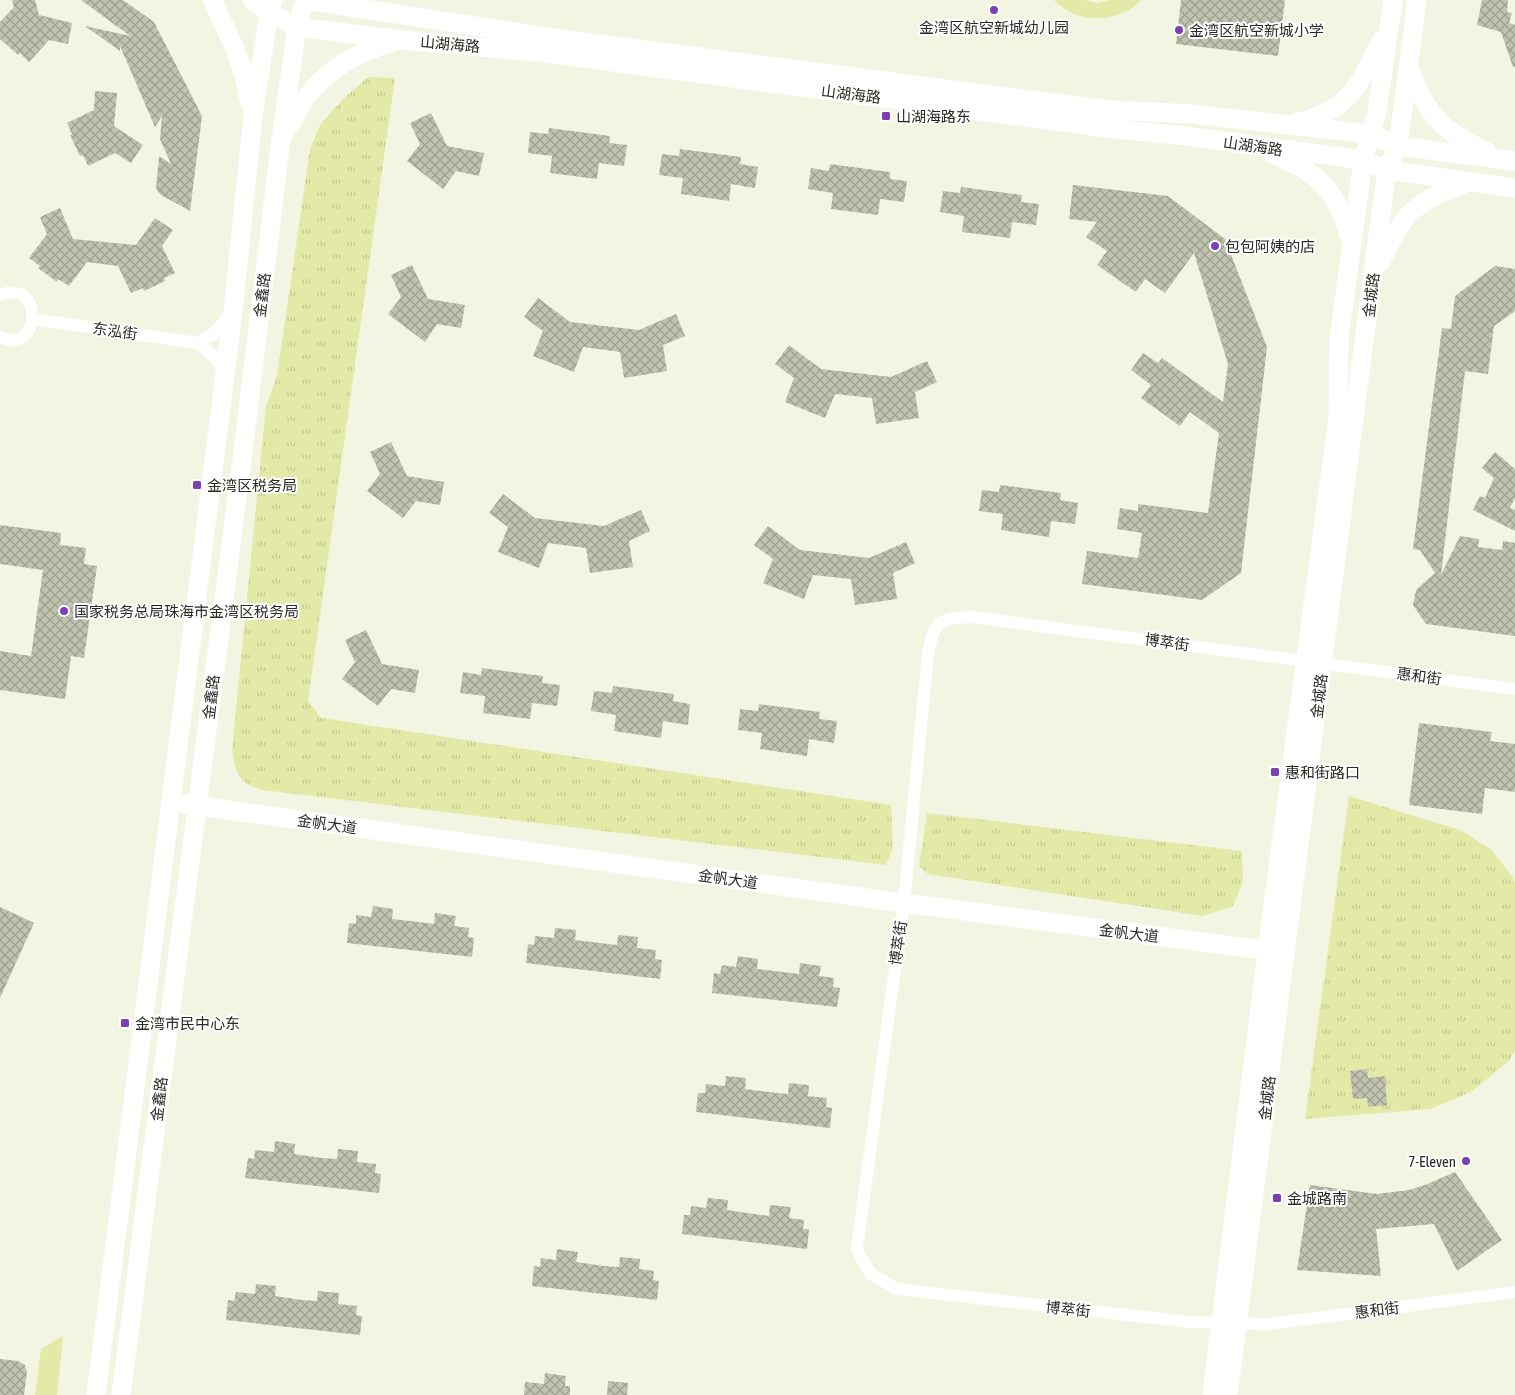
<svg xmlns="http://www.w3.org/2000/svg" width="1515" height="1395" viewBox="0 0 1515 1395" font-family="'Asap Condensed','Noto Sans SC',sans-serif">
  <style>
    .grass { fill: #e3eaa8 }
    .park { fill: url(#park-tufts) }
    .building { fill: url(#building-cross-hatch) }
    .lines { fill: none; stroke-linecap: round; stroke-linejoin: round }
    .street { stroke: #fff; stroke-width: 12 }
    .secondary { stroke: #fff; stroke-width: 19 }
    .poi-dot { fill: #7c3fb4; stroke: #fff; stroke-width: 2 }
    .labels { text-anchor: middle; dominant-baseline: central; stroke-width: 4; stroke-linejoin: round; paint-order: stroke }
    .poi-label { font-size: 15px; fill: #292a23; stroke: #fff; text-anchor: start }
    .street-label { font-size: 15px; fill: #292a23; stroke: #fff }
  </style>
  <defs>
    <pattern id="park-tufts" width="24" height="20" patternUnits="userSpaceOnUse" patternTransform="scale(1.25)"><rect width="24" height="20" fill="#e3eaa8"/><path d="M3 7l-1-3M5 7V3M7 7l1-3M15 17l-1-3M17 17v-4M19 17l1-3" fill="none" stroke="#c3c990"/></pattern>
    <pattern id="building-cross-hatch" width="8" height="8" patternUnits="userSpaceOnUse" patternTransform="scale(1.25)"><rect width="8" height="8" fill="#c1c3b0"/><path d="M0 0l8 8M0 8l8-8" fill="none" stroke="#9d9f8f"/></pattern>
  </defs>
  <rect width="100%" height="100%" fill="#f2f5e1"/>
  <!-- grass -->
  <path class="grass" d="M1054,0H1084L1097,3L1112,0H1141C1119,24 1076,25 1054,0Z
    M63,1336L57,1395H35L41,1349Z"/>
  <!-- park -->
  <path class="park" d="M368,77L395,78L308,701L321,718L891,805L893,848L886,865L262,790C238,784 235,771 232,749L266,406L277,376L310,149L320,125L342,100Z
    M1349,796L1460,830L1491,849L1511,875L1515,883V1050L1509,1061L1471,1092L1430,1109L1305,1119Z
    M927,813L1242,851L1243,882L1233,906L1203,916L928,874L919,866Z"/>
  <!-- building -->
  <path class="building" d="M12,0H35L39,15L72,23L68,44L49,40L29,62L20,53L18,55L0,39V22L14,7Z
    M81,0H123L154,22L202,116L190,211L161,195L156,189L159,156L171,164L160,139L162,116L155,127L120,46V51L85,26L130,36Z
    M1181,0H1285L1278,56L1176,44Z
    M1482,0H1508L1507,12L1512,13L1509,23L1515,25V66L1513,67L1501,32L1477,25Z
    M95,91L117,93L114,126L143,145L131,163L115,153L88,166L83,155L80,156L70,135L72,134L67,123L94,110Z
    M431,113L447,146L484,153L479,176L456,171L443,189L407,161L420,144L410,123Z
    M549,128L610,136L609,143L627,145L624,166L599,163L597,179L550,173L552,156L528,153L530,132L548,134Z
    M680,149L741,157L740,164L758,167L755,188L731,184L729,201L681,194L683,178L659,175L662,154L679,156Z
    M830,164L890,172V179L907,181L904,202L880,199L878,215L831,209L833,193L808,189L811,168L829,171Z
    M1073,185L1168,196L1225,239L1267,347L1241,573L1202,600L1082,584L1087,551L1138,558L1142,533L1117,529L1120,508L1138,511V504L1208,513L1219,433L1190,412L1180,426L1141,398L1151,385L1131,370L1143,353L1158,363L1162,358L1223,402L1228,364L1194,253L1165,293L1145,279L1136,292L1097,265L1107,251L1086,237L1097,222L1069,219Z
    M961,187L1022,195L1021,202L1039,204L1036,225L1012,222L1010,238L962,232L964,216L940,212L943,191L960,193Z
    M60,208L73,239L136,245L155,218L173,230L162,246L175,273L164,278L165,281L144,291L143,288L131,293L118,266L87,262L69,286L58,279L57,282L38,268L40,266L29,258L47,234L40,217Z
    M412,265L428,299L465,305L461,328L437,324L425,342L388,314L401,297L391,275Z
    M1495,266L1515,269V311L1494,326L1488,374L1465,371L1441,575L1460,536L1479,539L1478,547L1502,550L1503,541L1515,543V636L1426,624L1413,605L1416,590L1435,573L1420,550L1413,549L1442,328L1451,329L1455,296Z
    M538,298L570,322L639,330L676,314L685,336L663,345L667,371L624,378L620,352L583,347L574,372L533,356L543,331L524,317Z
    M789,345L821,369L891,377L927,361L937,382L915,392L919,418L876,424L872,398L835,394L825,418L785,402L794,378L775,364Z
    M391,442L407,476L444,482L440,505L416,501L403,518L367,491L380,474L370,452Z
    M1495,452L1515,469V498L1510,508L1515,510V531L1473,510L1480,496L1485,498L1494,478L1482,468Z
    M1000,485L1061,493L1060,500L1078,503L1075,524L1051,521L1049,537L1001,530L1003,514L979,511L982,490L999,492Z
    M503,494L535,518L604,526L641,510L650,531L629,541L633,567L590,573L586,548L548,543L539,568L498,552L508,527L489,513Z
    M0,525L61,533L60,545L86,548L84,564L97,566L84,658L71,656L65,699L0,690V651L31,656L43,570L0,564Z
    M768,526L800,550L869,558L906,542L915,563L893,573L897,599L855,605L851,579L813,575L804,599L763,583L773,559L754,545Z
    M366,630L382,664L419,670L415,693L391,689L378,706L342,679L355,662L345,640Z
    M482,668L543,676L542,683L560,685L557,706L532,703L530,719L483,713L485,696L460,693L463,672L481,675Z
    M613,686L674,694L673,701L690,704L688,725L663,721L661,738L614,731L616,715L591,711L594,691L612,693Z
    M759,704L820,712L819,719L837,721L834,743L809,739L807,756L760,749L762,733L738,730L740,709L758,711Z
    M1419,723L1492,732L1490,741L1515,744V792L1485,788L1482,814L1409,805Z
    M373,906L393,909L392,919L419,922L434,924L435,913L456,916L454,926L469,928L468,937L474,938L472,957L347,943L349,923L356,924V915L371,917Z
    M0,907L34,923L0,998Z
    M555,928L576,930L575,940L617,945L618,935L638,937L637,948L656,950L655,959L662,960L660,979L526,963L528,944L534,945L535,936L554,938Z
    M738,956L758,959L757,969L799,974L800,963L821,966L819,976L834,978L833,987L840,988L837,1007L712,993L714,973L720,974L722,965L736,967Z
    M1367,1069L1368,1078L1385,1076L1387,1105L1368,1107L1367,1098L1353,1099L1350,1071Z
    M726,1076L746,1078L745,1089L760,1091L788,1094L789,1083L809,1085L808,1096L827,1098L826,1107L832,1108L830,1128L696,1112L698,1093H705L706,1084L725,1086Z
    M275,1141L295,1144L294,1154L322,1158L337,1159L338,1149L358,1151L357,1162L376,1164L375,1173L381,1174L379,1193L245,1178L248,1158L254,1159L255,1150L274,1152Z
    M1455,1172L1502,1240L1457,1271L1434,1224L1376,1229L1381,1276L1297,1270L1310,1185L1377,1194L1409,1190L1425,1185Z
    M708,1198L728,1200L727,1210L754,1214L769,1216L770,1205L791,1207L789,1218L804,1220L803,1229H809L807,1249L682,1234L684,1215H690L691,1206L706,1208Z
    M557,1249L578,1252L576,1262L604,1266L619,1267L620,1257L640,1259L639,1269L654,1271L653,1280L659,1281L657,1300L532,1286L534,1266L540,1267L541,1258L556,1260Z
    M256,1284L276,1286L275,1296L302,1300L317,1301L318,1291L339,1293L338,1304L357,1306L356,1315L362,1316L360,1335L226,1320L228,1300L234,1301L236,1292L255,1294Z
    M0,1359L18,1361L25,1365L27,1372L24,1395H0Z
    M545,1373L566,1376L565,1386H570V1395H524L525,1382L544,1384Z
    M608,1381L628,1383L627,1395H607Z"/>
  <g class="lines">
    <!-- street -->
    <path class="street" d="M0,295C46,278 40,357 0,337
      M33,319L197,343L216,358L225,372
      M197,343L213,334L231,314
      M1515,689L972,617C939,619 935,619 928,653L904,903L857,1248L861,1258L871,1274L897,1289L1190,1322L1269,1324L1515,1292"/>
    <!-- secondary -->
    <path class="secondary" d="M212,0L234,46L244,75L250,104
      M252,0L269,12L297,27L402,40L545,53L1115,129L1185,136L1363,160L1387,170L1515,188
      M305,0L567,40L1109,110L1192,114L1370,134L1398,146L1515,161
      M1410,71C1427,116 1445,133 1488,152
      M1296,123C1350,110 1358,87 1381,41
      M285,132C293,120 300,106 308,95C330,67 360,51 393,42
      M1273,154C1320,175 1335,187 1350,238
      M1380,263C1390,243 1401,218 1420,205C1434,195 1450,189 1466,183
      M184,804L904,903L1279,952
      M96,1395L233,311L253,116L269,12L273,0
      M121,1395L243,452L281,139L297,27L305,0
      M1212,1395L1267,951L1338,417L1339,339L1363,160L1377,112L1393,0
      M1228,1395L1372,279L1387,170L1398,146L1417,0"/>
  </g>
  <!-- markers -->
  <g class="poi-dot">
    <circle cx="994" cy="10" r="5"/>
    <circle cx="1179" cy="30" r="5"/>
    <rect x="881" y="111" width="10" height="10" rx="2.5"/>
    <circle cx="1215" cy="246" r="5"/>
    <rect x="192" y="480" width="10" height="10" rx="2.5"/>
    <circle cx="64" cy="611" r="5"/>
    <rect x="1270" y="767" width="10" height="10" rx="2.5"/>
    <rect x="120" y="1018" width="10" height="10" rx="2.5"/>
    <circle cx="1466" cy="1161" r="5"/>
    <rect x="1272" y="1193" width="10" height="10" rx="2.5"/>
  </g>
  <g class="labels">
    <!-- poi labels -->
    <g class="poi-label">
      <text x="994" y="27" text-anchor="middle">金湾区航空新城幼儿园</text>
      <text x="1189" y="30">金湾区航空新城小学</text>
      <text x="896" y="116">山湖海路东</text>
      <text x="1225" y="246">包包阿姨的店</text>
      <text x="207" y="485">金湾区税务局</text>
      <text x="74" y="611">国家税务总局珠海市金湾区税务局</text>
      <text x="1285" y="772">惠和街路口</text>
      <text x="135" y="1023">金湾市民中心东</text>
      <text x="1456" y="1161" text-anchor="end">7-Eleven</text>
      <text x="1287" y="1198">金城路南</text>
    </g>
    <!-- street labels -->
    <g class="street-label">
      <text transform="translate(450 44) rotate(5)">山湖海路</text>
      <text transform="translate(851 94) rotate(7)">山湖海路</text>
      <text transform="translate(1253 146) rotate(8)">山湖海路</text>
      <text transform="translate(262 295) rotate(-83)">金鑫路</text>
      <text transform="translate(1371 295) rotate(-83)">金城路</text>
      <text transform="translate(115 331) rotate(8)">东泓街</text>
      <text transform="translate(1167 642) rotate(8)">博萃街</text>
      <text transform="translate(1419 676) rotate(8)">惠和街</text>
      <text transform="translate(1319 696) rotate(-83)">金城路</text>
      <text transform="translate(211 697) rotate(-83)">金鑫路</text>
      <text transform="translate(327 824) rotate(8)">金帆大道</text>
      <text transform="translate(728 879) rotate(8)">金帆大道</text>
      <text transform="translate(1129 933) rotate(7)">金帆大道</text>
      <text transform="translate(898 943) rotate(-82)">博萃街</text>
      <text transform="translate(1267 1098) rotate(-83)">金城路</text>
      <text transform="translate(159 1099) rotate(-83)">金鑫路</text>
      <text transform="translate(1068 1309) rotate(6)">博萃街</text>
      <text transform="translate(1377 1310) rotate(-7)">惠和街</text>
    </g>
  </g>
</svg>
